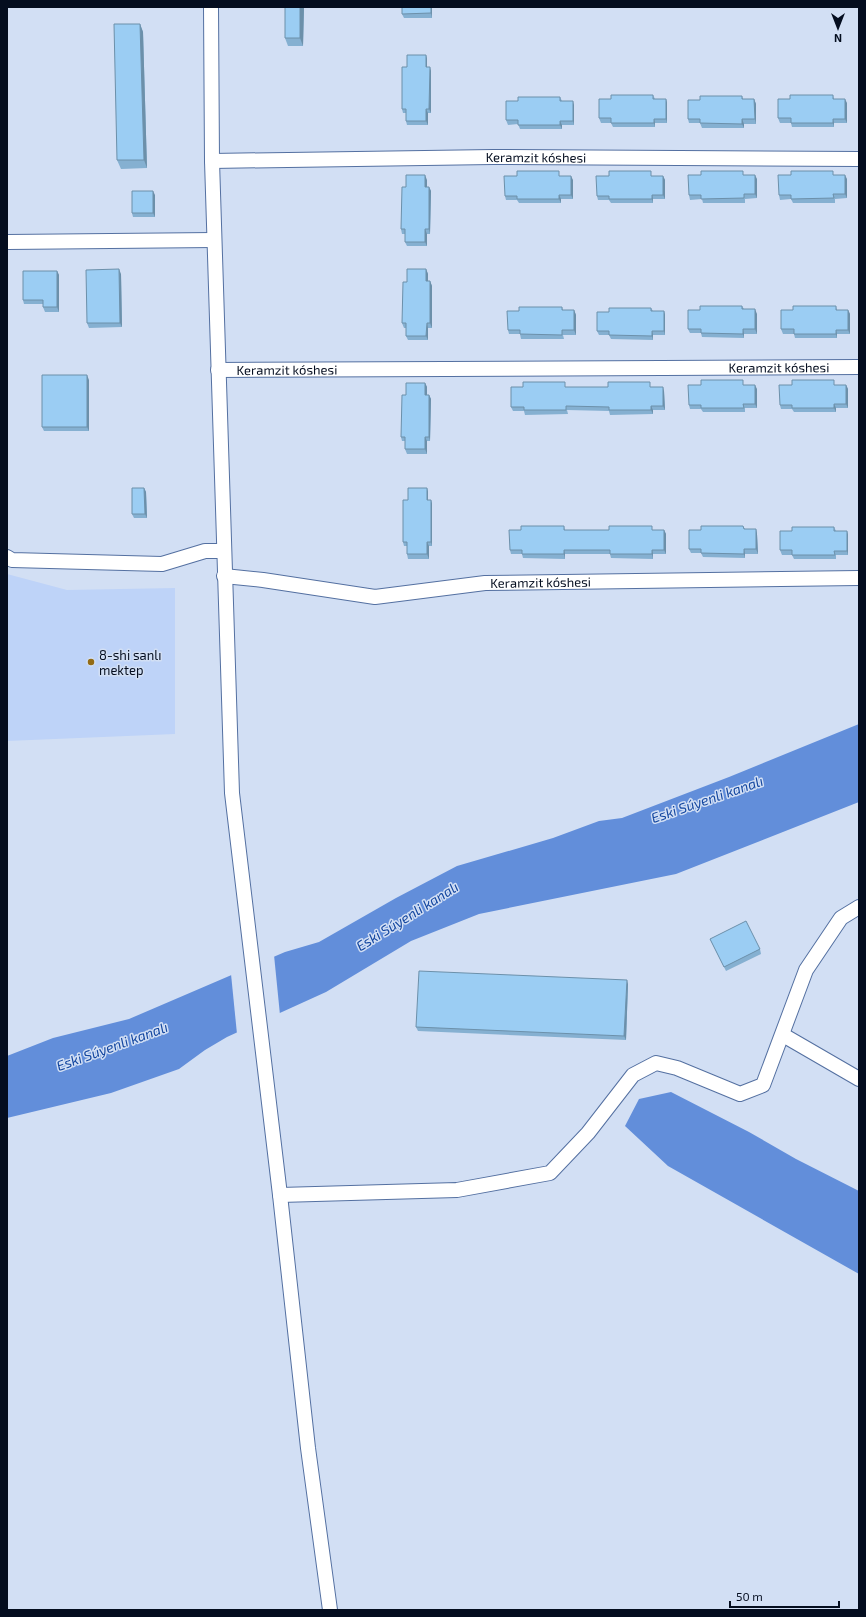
<svg xmlns="http://www.w3.org/2000/svg" width="866" height="1617" viewBox="0 0 866 1617" font-family="'Exo 2',sans-serif">
  <style>
    .built { fill: #bed3f8 }
    .water { fill: #628eda }
    .pier { fill: #d2dff4 }
    .lines { fill: none; stroke-linecap: round; stroke-linejoin: round }
    .minor-casing { stroke: #5470a1; stroke-width: 16 }
    .minor { stroke: #fff; stroke-width: 14 }
    .wall { fill: #85b0d1 }
    .shaded-wall { fill: #6c90aa }
    .building { fill: #9bcdf3; stroke: #6c90aa }
    .poi-dot { fill: #936b14; stroke: #d2dff4; stroke-width: 1.5 }
    .labels { text-anchor: middle; dominant-baseline: central; stroke-width: 3; stroke-linejoin: round; paint-order: stroke }
    .street-label { font-size: 13px; fill: #040d1f; stroke: #d2dff4 }
    .poi-label { font-size: 13px; fill: #040d1f; stroke: #d2dff4; text-anchor: start }
    .water-label { font-size: 14px; font-style: italic; fill: #1447a0; stroke: #d2dff4 }
  </style>
  <rect width="100%" height="100%" fill="#d2dff4"/>
  <!-- built -->
  <path class="built" d="M7,574L67,590L175,588V734L7,741Z"/>
  <!-- water -->
  <path class="water" d="M859,724V802L676,874L479,914L411,941L326,992L227,1037L205,1050L179,1069L111,1093L7,1118V1056L53,1038L129,1019L285,952L319,942L396,898L457,866L553,838L599,821L622,818L729,777Z
    M671,1092L749,1132L796,1159L859,1191V1274L668,1166L625,1126L639,1099Z"/>
  <!-- pier -->
  <path class="pier" d="M274,955L280,1015L237,1034L231,974Z"/>
  <g class="lines">
    <!-- minor casing -->
    <g class="minor-casing">
      <g id="minor">
        <path d="M211,7L212,161L232,793L280,1195L308,1448L330,1610"/>
        <path id="s1" d="M212,161L493,157L859,159"/>
        <path d="M7,242L214,240"/>
        <path id="s2" d="M218,370L859,367"/>
        <path d="M7,557L12,560L162,564L205,551H223"/>
        <path id="s3" d="M224,576L263,580L375,597L485,583L859,578"/>
        <path d="M783,1035L859,1079"/>
        <path d="M280,1195L457,1190L550,1173L588,1133L633,1075L656,1063L677,1068L740,1094L763,1085L806,970L841,918L859,907"/>
      </g>
    </g>
    <!-- minor -->
    <use href="#minor" class="minor"/>
  </g>
  <!-- wall -->
  <path class="wall" d="M285,7H304L303,46H288L285,38Z
    M432,7V18H404L402,14Z
    M140,24L143,32L147,168L121,169L117,160Z
    M426,55L427,59V67L431,71V113H428V125H407L406,121V113H403L402,109L407,67Z
    M653,95L655,99H666L667,103V123H655V127H613L611,123H601L599,118L611,99Z
    M833,95L834,99L847,103V123H834V127H792L791,123H780L778,118L790,99Z
    M742,96L743,99H754L756,104V124H744V128H702L700,123H689L688,119Z
    M560,97L562,101L574,105V125H562V129H520L518,124L508,125L506,120L518,101Z
    M745,175L757,179V198L745,199V203H703L702,199L690,200L689,195Z
    M791,175H834L847,179V198L835,199V203H793L791,199L780,200L779,195Z
    M560,176L573,180V199H561V203H519L517,200H506L505,196Z
    M652,176H663L665,180V199H653V203H611L609,200H598L597,196Z
    M427,180V187H429L431,191L430,234H427V246H407L405,242V234H402L401,229L406,187Z
    M155,195V217H133L132,213Z
    M426,269L428,274V281H430L432,286V328H428V340H408L406,336V328H404L402,323L407,282Z
    M57,271L59,275V312H45L43,307V304H24L23,300Z
    M121,274L122,327L89,328L87,323Z
    M742,306L744,309L757,314V334H744V338L702,337L701,333H690L688,329L700,310Z
    M836,306L837,310H848L850,314V334H837V338H795L794,334H783L781,329L793,310Z
    M562,307L563,310H574L576,315V335H563L564,339H521L520,334H509L508,330L519,311Z
    M651,308L653,311H664L665,315V335H653V340L611,339L609,335H599L597,331L609,312Z
    M89,380V431H44L42,427Z
    M425,383L427,387V395H429L431,399L430,441H427V454H407L405,449V441H402L401,437L406,395Z
    M744,385L757,389V408H745V412H703L701,409H690L689,405Z
    M835,385H846L848,389V408H836V412H794L792,409H781L780,405Z
    M567,387H652L664,391L665,410H653V414L610,415L609,411L567,410L568,414L525,415L524,411H513L511,407Z
    M144,488L146,492L147,518H134L132,514Z
    M427,488L428,492V500H431L432,504V546H429V559H408L407,554V546H404L403,542L408,500Z
    M564,526L565,530H664L666,534V554H653V559L611,558L610,554H565V559L523,558L522,554H511L510,550L521,530Z
    M743,526L745,529H756L757,534L758,554H745V558L703,557L701,553H691L689,549L701,530Z
    M834,527L836,531H847L848,535V555H836V559H794L792,555H782L780,550L792,531Z
    M710,939L760,949L761,954L726,971Z
    M628,984L626,1040L418,1031L416,1027Z"/>
  <!-- shaded-wall -->
  <path class="shaded-wall" d="M300,7H304L303,46L300,38Z
    M431,7H432V18L431,13Z
    M140,24L143,32L147,168L144,160Z
    M426,55L427,59V71L426,67Z
    M430,67L431,71V113L429,109Z
    M666,99L667,103V123L666,119Z
    M754,99L756,104V124L755,119Z
    M845,99L847,103V123L845,119Z
    M573,101L574,105V125L573,121Z
    M426,109L428,113V125L426,121Z
    M654,119L655,123V127L654,123Z
    M742,119L744,124V128L742,124Z
    M833,119L834,123V127L833,123Z
    M560,121L562,125V129L560,125Z
    M425,175L427,180V191L425,187Z
    M755,175L757,179V198L755,194Z
    M845,175L847,179V198L845,194Z
    M571,176L573,180V199L571,195Z
    M663,176L665,180V199L663,195Z
    M429,187L431,191L430,234L429,229Z
    M153,191L155,195V217L153,213Z
    M559,195L561,199V203L559,199Z
    M652,195L653,199V203L652,199Z
    M425,229L427,234V246L425,242Z
    M119,269L121,274L122,327L120,323Z
    M426,269L428,274V286L426,281Z
    M57,271L59,275V312L57,307Z
    M430,281L432,286V328L430,323Z
    M755,309L757,314V334L755,329Z
    M574,310L576,315V335L574,330Z
    M848,310L850,314V334L848,330Z
    M664,311L665,315V335L664,331Z
    M427,323L428,328V340L426,336Z
    M743,329L744,334V338L743,334Z
    M836,330L837,334V338L836,334Z
    M652,331L653,335V340L652,336Z
    M87,375L89,380V431L87,427Z
    M425,383L427,387V399L425,395Z
    M755,385L757,389V408L755,404Z
    M846,385L848,389V408L846,404Z
    M663,387L664,391L665,410L663,406Z
    M429,395L431,399L430,441L429,437Z
    M834,404L836,408V412L834,408Z
    M651,406L653,410V414L651,410Z
    M425,437L427,441V454L425,449Z
    M144,488L146,492L147,518L145,514Z
    M427,488L428,492V504L427,500Z
    M431,500L432,504V546L431,542Z
    M756,529L757,534L758,554L756,549Z
    M664,530L666,534V554L664,550Z
    M847,531L848,535V555L847,551Z
    M427,542L429,546V559L427,554Z
    M744,549L745,554V558L744,554Z
    M564,550L565,554V559L564,554Z
    M652,550L653,554V559L652,554Z
    M627,980L628,984L626,1040L624,1036Z"/>
  <!-- building -->
  <path class="building" d="M285,7H300V38H285Z
    M402,7H431V13L402,14Z
    M114,24H140L144,160H117Z
    M407,55H426V67H430L429,109H426V121H406V109H402V67H407Z
    M611,95H653V99H666V119H654V123H611V118H599V99H611Z
    M790,95H833V99H845V119H833V123H791V118H778V99H790Z
    M700,96H742V99H754L755,119H742V124L700,123V119H688V100H700Z
    M518,97H560V101H573V121H560V125H518V120H506V101H518Z
    M517,171H559V176H571V195H559V199H517V196H505L504,176H517Z
    M609,171H651V176H663V195H652V199H609V196H597L596,176H609Z
    M701,171H743V175H755V194H744V198L701,199V195H689L688,175H701Z
    M791,171H833V175H845V194H833L834,198L791,199V195H779L778,175H791Z
    M406,175H425V187H429V229H425V242H405V229H401L402,187H406Z
    M132,191H153V213H132Z
    M119,269L120,323H87L86,270Z
    M407,269H426V281H430V323H427L426,336H406V323H402L403,282H407Z
    M23,271H57V307H43V300H23Z
    M700,306H742V309H755V329H743V334L701,333V329H688V310H700Z
    M793,306H836V310H848V330H836V334H794V329H781V310H793Z
    M519,307H562V310H574V330H562V335L520,334V330H508L507,311H519Z
    M609,308H651V311H664V331H652V336L609,335V331H597V312H609Z
    M42,375H87V427H42Z
    M701,380H743V385H755V404H743L744,408H701V405H689L688,385H701Z
    M792,380H834V385H846V404H834V408H792V405H780L779,385H792Z
    M523,382H565V387H608V382H650V387H663V406H651V410H609V407L566,406V410H524V407H511V387H523Z
    M406,383H425V395H429V437H425V449H405V437H401L402,395H406Z
    M132,488H144L145,514H132Z
    M408,488H427V500H431V542H427V554H407V542H403V500H408Z
    M521,526H564V530H609V526H652V530H664V550H652V554H610V550H564V554H522V550H510L509,530H521Z
    M701,526H743L744,529H756V549H744V554L701,553V549H689V530H701Z
    M792,527H834V531H847V551H834L835,555H792V550H780V531H792Z
    M746,921L760,949L724,967L710,939Z
    M419,971L627,980L624,1036L416,1027Z"/>
  <!-- markers -->
  <circle class="poi-dot" cx="91" cy="662" r="4"/>
  <g class="labels">
    <!-- street labels -->
    <g class="street-label">
      <text stroke="none"><textPath href="#s1" startOffset="324">Keramzit kóshesi</textPath></text>
      <text stroke="none"><textPath href="#s2" startOffset="561">Keramzit kóshesi</textPath></text>
      <text stroke="none"><textPath href="#s2" startOffset="69">Keramzit kóshesi</textPath></text>
      <text stroke="none"><textPath href="#s3" startOffset="319">Keramzit kóshesi</textPath></text>
    </g>
    <!-- poi labels -->
    <g class="poi-label">
      <text x="99" y="655">8-shi sanlı<tspan x="99" dy="15">mektep</tspan></text>
    </g>
    <!-- water labels -->
    <g class="water-label">
      <text transform="translate(707 799) rotate(-19)">Eski Súyenli kanalı</text>
      <text transform="translate(407 916) rotate(-32)">Eski Súyenli kanalı</text>
      <text transform="translate(112 1046) rotate(-20)">Eski Súyenli kanalı</text>
    </g>
  </g>
  <!-- border -->
  <rect width="866" height="1617" fill="none" stroke="#040d1f" stroke-width="16"/>
  <!-- north arrow -->
  <g transform="translate(838 28) rotate(180)" stroke="#d2dff4" stroke-width="3" paint-order="stroke">
  <path d="M0-3L7 15L0 10L-7 15Z" fill="#040d1f"/>
  <text y="-6" font-size="11" font-weight="bold" text-anchor="middle" fill="#040d1f">N</text>
  </g>
  <!-- scale -->
  <path d="M730 1601v6h109v-6" fill="none" stroke="#040d1f" stroke-width="2"/>
  <text x="736" y="1601" font-size="12" fill="#040d1f" stroke="#d2dff4" stroke-width="3" paint-order="stroke">50 m</text>
</svg>
